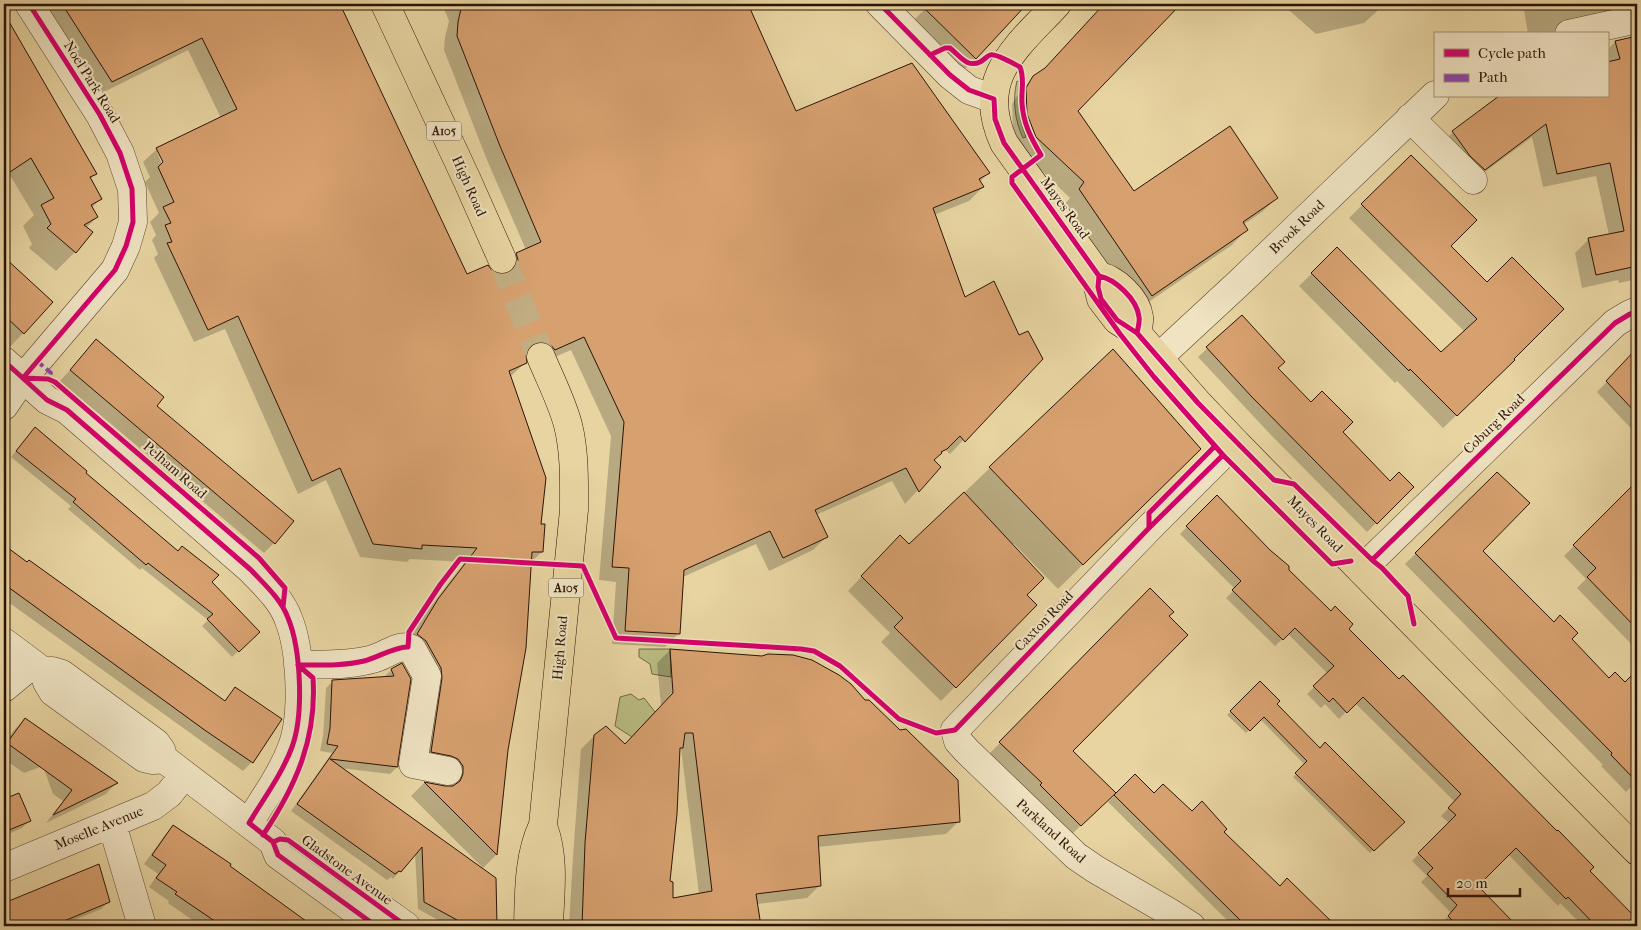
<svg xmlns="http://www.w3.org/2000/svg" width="1641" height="930" viewBox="0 0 1641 930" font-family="'IM FELL French Canon',serif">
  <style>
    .green { fill: #b9bc82; stroke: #726844 }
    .shadow { fill: #0003; fill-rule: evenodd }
    .building { fill: #d7a06f; stroke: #2c1306; fill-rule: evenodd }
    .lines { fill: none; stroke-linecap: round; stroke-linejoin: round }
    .major-tunnel { stroke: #c2ad82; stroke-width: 28; stroke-dasharray: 28 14; stroke-linecap: butt }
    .minor-casing { stroke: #5b432d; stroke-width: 29 }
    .major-casing { stroke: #2c1306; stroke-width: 29 }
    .minor { stroke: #efe3c2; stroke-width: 28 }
    .major { stroke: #e7d4a1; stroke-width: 28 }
    .quiet { stroke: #8e44ad; stroke-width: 4; stroke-dasharray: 8 4; stroke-linecap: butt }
    .cycleway-casing { stroke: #efe3c2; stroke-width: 8 }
    .cycleway { stroke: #d6006c; stroke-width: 5 }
    .labels { text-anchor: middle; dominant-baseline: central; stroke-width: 4; stroke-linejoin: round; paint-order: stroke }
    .shield { fill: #efe3c2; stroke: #66513e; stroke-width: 1 }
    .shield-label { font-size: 12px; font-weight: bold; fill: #2c1306 }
    .street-label { font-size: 14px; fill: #2c1306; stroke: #efe3c2 }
  </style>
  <rect width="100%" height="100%" fill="#e7d4a1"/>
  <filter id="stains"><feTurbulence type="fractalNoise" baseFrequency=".004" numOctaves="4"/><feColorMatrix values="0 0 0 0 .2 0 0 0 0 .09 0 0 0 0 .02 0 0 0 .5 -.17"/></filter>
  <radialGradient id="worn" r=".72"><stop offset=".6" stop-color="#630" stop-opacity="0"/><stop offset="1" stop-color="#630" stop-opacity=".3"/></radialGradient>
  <!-- green -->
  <path class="green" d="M1017,81L1020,82C1017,100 1019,120 1026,137L1023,138C1015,121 1012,100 1017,81Z
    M639,649H670L671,677L652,674L650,664L639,657Z
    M631,694L639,700L644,698L655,712L632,737L615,726L620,697Z"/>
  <!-- shadow -->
  <path class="shadow" d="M39,4H339L467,276L492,273L504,275L503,268L517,254L526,250L487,160L444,50L445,37L449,21L442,4H746L795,113L988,173L980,182L983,187L969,201L934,215L964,299L1019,337L1041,358L950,454L945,449L933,461L939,467L905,504L892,481L816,515L826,537L813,550L769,571L756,544L683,577L679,633L665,647L612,644L616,582L599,580L611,436L571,350L541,363L528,355H524L525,363L510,377L540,525L542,552L530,563L507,750L496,855L483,868L411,796L424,783L450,787L449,779L418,765L429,692L404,648L425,614L465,562L410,559L407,562L360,557L326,480L298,494L225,329L194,342L154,258L158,254L152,240L156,235L150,222L159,213L145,182L150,177L143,162L157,149L221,118L188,50L98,95ZM157,152H160L167,168L164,169Z
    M930,4H1026L962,72L911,23Z
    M1105,4H1179L1076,111L1134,193L1277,198L1262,212L1243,225L1246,230L1232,245L1137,310L1065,204L1070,198L1022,152L1013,129L1012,104L1019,93L1034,77L1043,71Z
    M1282,4H1385L1364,23L1316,34Z
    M1523,4H1624V5L1605,25L1557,34H1528Z
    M4,15L96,174L90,179L100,199L92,208L97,217L86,228L75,252L56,271L29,248L32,244L23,226L34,215L11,177L4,182Z
    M1637,37V279L1619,283L1618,280L1582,288L1575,253L1589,239L1609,235L1596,176L1543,187L1532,137L1470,183L1439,146L1453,132L1607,96V50L1616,41Z
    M1411,156L1449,246L1487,284L1501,373L1443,428L1397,381L1395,383L1299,286L1337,249L1441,354L1465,332L1349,218Z
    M4,259L52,302L10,347L4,341Z
    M1242,316L1277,368L1390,482L1412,487L1367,532L1271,435L1198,357Z
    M96,341L274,543L264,553L60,381Z
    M1113,351L1175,474L1058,589L1014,544L1012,545L1026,595L1036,605L941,701L881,642L890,633L848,591L886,551L909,545Z
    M1637,354V435L1597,392L1624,364Z
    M29,435L84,473L211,582L259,632L232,657L202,626L208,620L142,568L140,570L68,509L71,506L11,457Z
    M1497,474L1481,551L1609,680L1624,683L1637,670V781L1626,792L1601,766L1603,765L1405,564Z
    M1637,483V650L1577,588L1586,579L1564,556Z
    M1217,497L1287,571L1637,921V926H1583L1560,903L1558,906L1508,854L1476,886L1515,926H1444L1441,924L1451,913L1421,882L1427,876L1412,861L1449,823L1441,816L1455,802L1355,703L1339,719L1325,704L1321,708L1307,694L1328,674L1288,634L1275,646L1226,598L1235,589L1180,534Z
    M4,547L224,702L235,689L252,762L243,771L4,599Z
    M1150,590L1071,751L1114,793L1069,837L989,754Z
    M670,650L762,657L959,821L946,834L817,847L820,885L807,898L757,904L760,926H569L573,856L581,749L594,736L625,745L661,706L657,663ZM681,748L699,894L671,899L668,882L679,751Z
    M402,665L397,767L390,774L340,768L495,879L496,926H449L418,909L415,853L393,879L391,877L387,880L291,811L332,753L320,751L323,736L326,688L333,681L383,678L391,670Z
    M1260,683L1275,704L1320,749L1403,822L1370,853L1293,777L1305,765L1260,719L1246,733L1227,715Z
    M25,719L116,783L106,794L46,823L63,801L53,794L43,766L24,773L4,759V745L14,730Z
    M1135,775L1154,794L1192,813L1222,832L1280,888L1287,880L1335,926H1243L1237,921L1232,925L1108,802Z
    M21,801L29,821L22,828L4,836V809Z
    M173,826L228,866L311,926H201L168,903L169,901L149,887L158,874L144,864L165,835Z
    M98,866L108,902L101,909L60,926H4V905Z
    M1348,920L1354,926H1342Z"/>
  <!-- building -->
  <path class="building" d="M62,4H340L467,274L488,265L493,272L500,274L508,273L515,268L518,260L516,253L541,242L500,146L457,36L458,22L462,4H748L796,111L912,63L990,173L979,179L984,187L933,208L965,297L994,281L1019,335L1028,331L1043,359L965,442L960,436L947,449L941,452L942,453L934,460L941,467L919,492L906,468L815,510L828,537L783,558L770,531L684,570L680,634L625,631L629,568L612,567L624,422L584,337L555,350L550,344L542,342H535L529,347L526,355L527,363L509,371L546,478L541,524H545L543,552H532L526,648L508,750L497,855L424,782L445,786H453L460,781L463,774V766L458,759L451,756L431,752L442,678L441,668L426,641L417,634L438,599L477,548L422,545V549L373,544L340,468L312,481L238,316L208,330L167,243L172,242L165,225L171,223L163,207L174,202L158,167L163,162L156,148L237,109L202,38L112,82Z
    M920,4H1027L976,59Z
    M1104,4H1181L1078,111L1134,191L1230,126L1278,198L1243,222L1248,230L1152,296L1079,189L1084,182L1036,137L1027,114L1026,88L1033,76L1045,68Z
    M4,13L97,174L90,177L102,199L91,205L98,217L84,225L93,232L76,253L47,228L51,224L41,205L54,198L31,158L4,176Z
    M1637,36V266L1596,275L1588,238L1624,231L1610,163L1557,174L1546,124L1485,170L1470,156L1452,131L1499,96H1607V62L1620,59L1615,41Z
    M1411,155L1477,220L1451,246L1487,282L1512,257L1564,309L1514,359L1515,360L1457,416L1410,369L1409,371L1311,273L1337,247L1441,352L1477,319L1361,204Z
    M4,257L53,302L24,334L4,315Z
    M1242,315L1285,362L1278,368L1311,402L1322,391L1353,422L1343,432L1390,481L1399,472L1414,487L1377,524L1251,396L1206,347Z
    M96,339L164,397L157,406L294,521L275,544L70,370Z
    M1637,348V414L1606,381Z
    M1113,349L1201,449L1083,565L989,467Z
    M35,427L87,471L86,473L178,551L182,546L219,575L212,582L260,632L239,652L207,619L213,614L148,563L146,565L73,502L76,499L16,451Z
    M1497,472L1530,503L1483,551L1554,622L1560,615L1578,633L1572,639L1609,678L1615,672L1625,682L1637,670V782L1611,755L1612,753L1415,553Z
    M1637,481V629L1587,577L1596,568L1573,545Z
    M964,492L1044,578L1027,595L1037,605L956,688L894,627L903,618L861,576L900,535L909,544Z
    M1217,495L1270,550L1289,566V570L1331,611L1335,606L1353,624L1349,629L1399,679L1403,675L1557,831L1558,830L1594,867L1590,871L1637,919V926H1596L1568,897L1566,899L1516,848L1478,886L1517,926H1458L1448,916L1457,905L1427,874L1433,868L1418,853L1456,815L1448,808L1461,794L1363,697L1347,713L1333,698L1329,702L1313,686L1334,666L1295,628L1283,640L1232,590L1241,581L1186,526Z
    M4,545L27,562L29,560L225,701L235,687L282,719L253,763L206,731L4,584Z
    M1150,588L1174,612L1169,616L1188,635L1073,751L1116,793L1081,826L1040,785L1042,783L999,742Z
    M670,649L762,656L768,654L793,655L812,660L839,675L851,684L865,700H869L900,730L906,729L958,780L960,822L818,836L821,886L756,894L761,926H582L585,843L594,735L606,726L625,744L673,693ZM685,733H693L712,891L673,898V882L670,881L677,814L680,748H683Z
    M402,663L411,679L398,762V767L330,759L496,878L497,926H468L424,902L422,847L401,872L399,871L395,874L297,804L338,746L327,744L330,728L332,680L394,676L391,669Z
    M1260,681L1280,701L1277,704L1320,748L1325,742L1405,822L1374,851L1295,773L1307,761L1264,717L1250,731L1230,711Z
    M25,718L118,783L53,815L72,790L7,743Z
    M1135,774L1154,793L1163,784L1192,811L1202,801L1227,829L1224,832L1280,886L1287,878L1336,926H1246L1114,795Z
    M19,793L31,821L4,832V799Z
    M173,825L231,864L230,866L313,926H222L175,894L177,892L156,878L166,865L152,855Z
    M99,864L110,902L52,926H4V903Z"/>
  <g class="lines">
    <!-- major-tunnel -->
    <path class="major-tunnel" d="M502,259L541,357"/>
    <!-- minor casing -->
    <g class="minor-casing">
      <path id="minor" d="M880,4L950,75L969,90L994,99
        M1569,34L1637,19
        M1410,118L1473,180
        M1158,358L1240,282L1435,95
        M4,361L47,400L67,410L251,570C265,585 281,599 288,618C301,649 304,715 292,747C282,774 264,798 249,823
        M4,406L23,378L115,270L126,246L133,222L132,189L120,153L100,115L29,4
        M1361,570L1615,323L1630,314L1637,311
        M4,642L44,672L47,682L53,692L144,758L153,760L164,759
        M298,665C323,664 351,666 376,658C388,654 400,643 412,649L427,676L413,764L448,771
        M44,672L52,671L62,674L156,743L161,750L164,759L273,842L278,855L376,926
        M4,688L33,664
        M112,824L142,926
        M4,868L153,806L169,794L184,775
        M364,896L406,926
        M1191,926L1169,912L1095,869L1076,856L967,751L958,741L955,730L1149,528L1235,442"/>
    </g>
    <!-- major casing -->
    <g class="major-casing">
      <path id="major" d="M385,4L467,180L502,259
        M1057,4C1017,47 974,78 1004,143L1099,276L1098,287L1101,299L1117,320L1137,333L1198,403L1235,442L1637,851
        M1099,276C1115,279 1137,299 1139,317C1140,321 1138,328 1137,333
        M544,829C555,860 550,894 549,926
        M528,926C529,892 528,857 543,825L574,510C574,482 575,453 568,425C562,402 550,379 541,357"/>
    </g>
    <!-- minor -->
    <use href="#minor" class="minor"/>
    <!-- major -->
    <use href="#major" class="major"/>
    <!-- quiet -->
    <path class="quiet" d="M37,361L51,373L48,379"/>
    <!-- cycleway casing -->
    <g class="cycleway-casing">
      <path id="cycleway" d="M880,4L950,75L969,90L994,99L995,119L1004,143L1099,276L1098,287L1101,299L1117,320L1137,333L1198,403L1274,480L1294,484L1372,560L1382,568L1408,596L1414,624
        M930,55L945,48H950C960,56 967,68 980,62C984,60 987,56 990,55C996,53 1014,64 1020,67C1025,79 1021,90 1022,103C1023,123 1031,138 1041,155L1012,177V183L1120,334L1154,377L1223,455L1332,564L1351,561
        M1099,276C1115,279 1137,299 1139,317C1140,321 1138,328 1137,333
        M4,361L47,400L67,410L251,570C265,585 281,599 288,618C301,649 304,715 292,747C282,774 264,798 249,823L273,842L278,855L376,926
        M23,378L115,270L126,246L133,222L132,189L120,153L100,115L29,4
        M23,378L48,379L55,382L259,558L285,588L283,607
        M1149,528V513L1215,446
        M1372,560L1615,323L1630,314L1637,311
        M298,665C320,665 343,666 364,661C377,658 396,646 408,647L409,632L440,585L460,559L583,566L616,638L754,646L801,649L814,651L840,666L899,719L936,733L955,730L1149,528L1223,455
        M263,835C296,786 317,738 313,678L298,665
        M273,842L280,839L288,840L406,926"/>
    </g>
    <!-- cycleway -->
    <use href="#cycleway" class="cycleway"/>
  </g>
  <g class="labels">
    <!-- shield labels -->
    <g class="shield">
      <rect x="426.5" y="121.5" width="35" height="19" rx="4"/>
      <rect x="548.5" y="578.5" width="35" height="19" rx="4"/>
    </g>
    <g class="shield-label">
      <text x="444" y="131">A105</text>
      <text x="566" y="588">A105</text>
    </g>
    <!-- street labels -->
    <g class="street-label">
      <text transform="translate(92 82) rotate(58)">Noel Park Road</text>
      <text transform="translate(469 186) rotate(66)">High Road</text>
      <text transform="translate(1065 208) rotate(54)">Mayes Road</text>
      <text transform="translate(1297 227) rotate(-44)">Brook Road</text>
      <text transform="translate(1494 424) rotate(-44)">Coburg Road</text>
      <text transform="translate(175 470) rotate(41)">Pelham Road</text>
      <text transform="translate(1315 524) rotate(46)">Mayes Road</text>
      <text transform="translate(1044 621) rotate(-46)">Caxton Road</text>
      <text transform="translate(560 648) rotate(-85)">High Road</text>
      <text transform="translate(99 828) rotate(-22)">Moselle Avenue</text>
      <text transform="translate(1051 831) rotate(42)">Parkland Road</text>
      <text transform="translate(347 870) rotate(36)">Gladstone Avenue</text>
    </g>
  </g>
  <!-- margin -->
  <rect width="1641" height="930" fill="none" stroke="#e7d4a1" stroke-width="20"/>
  <rect x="5" y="5" width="1631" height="920" fill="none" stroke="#2c1306" stroke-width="2.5"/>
  <rect x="10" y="10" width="1621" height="910" fill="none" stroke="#2c1306"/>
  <!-- legend -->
  <rect x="1434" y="32" width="175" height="65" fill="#efe3c2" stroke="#a19077"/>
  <rect x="1444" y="49" width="25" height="8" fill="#d6006c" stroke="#a19077"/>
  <text x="1478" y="58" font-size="15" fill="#2c1306">Cycle path</text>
  <rect x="1444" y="74" width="25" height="8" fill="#8e44ad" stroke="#a19077"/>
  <text x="1478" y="82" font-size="15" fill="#2c1306">Path</text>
  <!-- scale -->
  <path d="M1448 888v8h72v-8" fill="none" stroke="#2c1306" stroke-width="2.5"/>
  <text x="1456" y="888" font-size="15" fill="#2c1306" stroke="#efe3c2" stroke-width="4" paint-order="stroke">20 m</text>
  <rect width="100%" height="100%" filter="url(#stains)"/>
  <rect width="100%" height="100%" fill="url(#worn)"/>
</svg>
